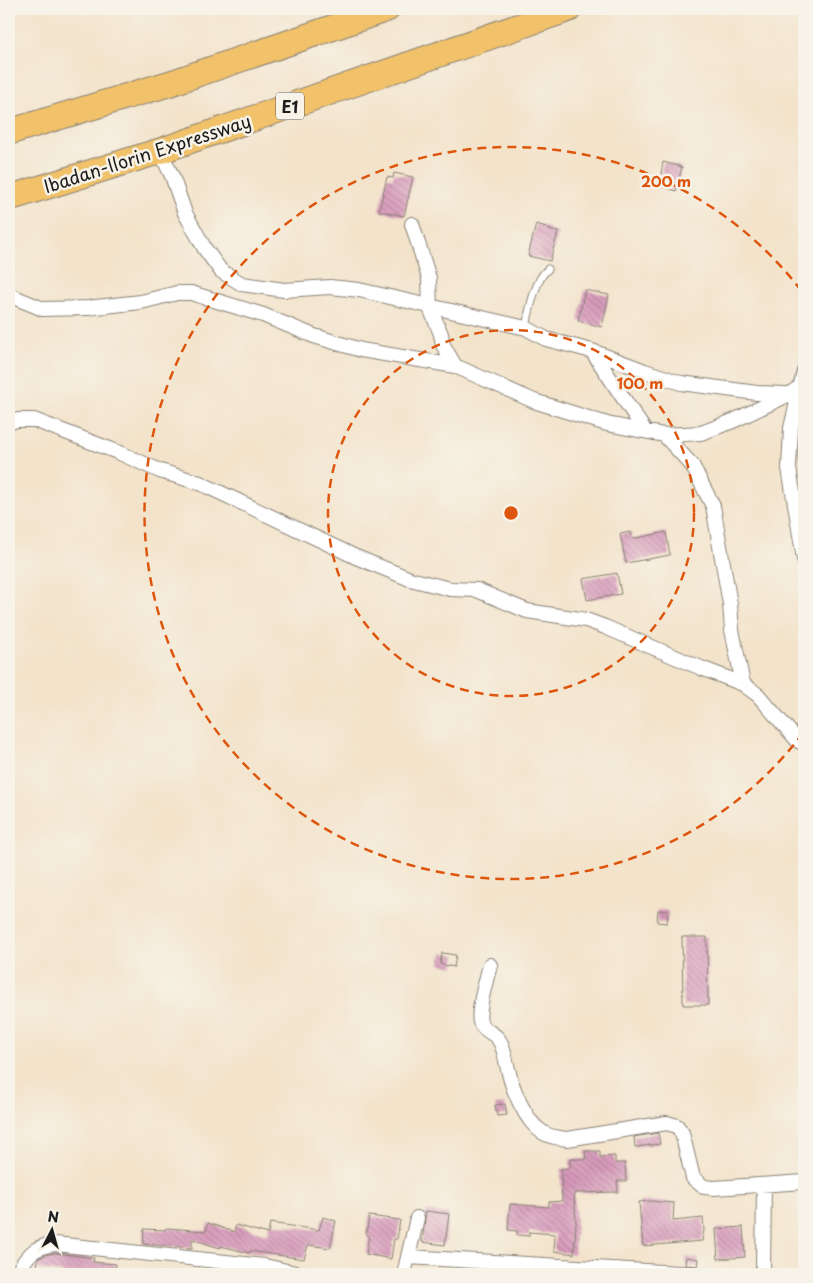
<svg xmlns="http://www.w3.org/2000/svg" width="813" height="1283" viewBox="0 0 813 1283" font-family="'Playpen Sans',sans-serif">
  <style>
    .building { fill: url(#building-back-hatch) }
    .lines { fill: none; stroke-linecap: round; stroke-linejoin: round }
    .service-casing { stroke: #888074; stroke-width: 9 }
    .minor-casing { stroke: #888074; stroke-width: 16 }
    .motorway-casing { stroke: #888074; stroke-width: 27 }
    .service { stroke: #fff; stroke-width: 7 }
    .minor { stroke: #fff; stroke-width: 14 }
    .motorway { stroke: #f2c26a; stroke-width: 25 }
    .ring { fill: none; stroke: #de560d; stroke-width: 2.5; stroke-dasharray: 9 6 }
    .labels { text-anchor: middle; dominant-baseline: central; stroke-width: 5; stroke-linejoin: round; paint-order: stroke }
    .shield { fill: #f7f3e8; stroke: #5e5c59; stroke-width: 1 }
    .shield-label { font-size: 16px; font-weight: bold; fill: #1c1c1c }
    .street-label { font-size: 18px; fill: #1c1c1c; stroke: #f7f3e8 }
    .centre { fill: #de560d; stroke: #f7f3e8; stroke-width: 2.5 }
    .ring-label { font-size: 15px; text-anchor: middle; font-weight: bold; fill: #de560d; stroke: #f7f3e8; stroke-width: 5; stroke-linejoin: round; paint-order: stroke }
  </style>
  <defs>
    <pattern id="building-back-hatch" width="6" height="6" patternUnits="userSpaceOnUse" patternTransform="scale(1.25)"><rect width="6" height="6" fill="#d899bb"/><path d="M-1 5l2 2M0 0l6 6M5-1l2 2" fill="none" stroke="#ae7c97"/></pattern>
  </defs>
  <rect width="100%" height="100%" fill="#f7f3e8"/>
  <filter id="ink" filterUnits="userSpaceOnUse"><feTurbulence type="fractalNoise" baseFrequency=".02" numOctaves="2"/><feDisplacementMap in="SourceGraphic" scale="10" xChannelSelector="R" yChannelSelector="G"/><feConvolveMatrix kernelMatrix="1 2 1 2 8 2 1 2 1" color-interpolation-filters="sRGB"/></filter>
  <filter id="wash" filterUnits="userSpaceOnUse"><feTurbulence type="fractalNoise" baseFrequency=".0096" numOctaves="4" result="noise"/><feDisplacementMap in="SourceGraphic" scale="20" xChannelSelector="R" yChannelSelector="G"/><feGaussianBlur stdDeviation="1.12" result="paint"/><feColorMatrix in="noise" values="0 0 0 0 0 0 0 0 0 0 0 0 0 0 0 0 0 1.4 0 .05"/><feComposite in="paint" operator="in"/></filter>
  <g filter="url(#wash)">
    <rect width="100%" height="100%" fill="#f3e3cb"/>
    <g id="blocks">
      <!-- building -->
      <path class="building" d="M663,162L682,167L676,191L659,186Z
        M394,173L413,177L404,216L379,211L387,177L393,178Z
        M536,224L550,228L549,230L558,232L550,261L528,256Z
        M585,290L609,295L602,327L578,321Z
        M631,532L632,539L666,532L670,555L626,563L620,534Z
        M617,573L621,594L587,600L583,579Z
        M658,910L668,911L667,923L657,922Z
        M682,937H707L708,1005H683Z
        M442,953L456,955L454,967L440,964Z
        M505,1104L507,1115L497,1116L495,1105Z
        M658,1133L660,1144L635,1147L634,1137Z
        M585,1151H600V1157L615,1156V1163H625L626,1181H617L618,1192L574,1193L576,1223L574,1254L554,1251L555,1234L529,1232V1236L517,1235V1231L508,1230L510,1204L549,1207V1202L562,1201L561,1169L570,1168V1159H586Z
        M650,1201L674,1203L673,1221L703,1218L704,1230L702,1241L643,1246L639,1202Z
        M426,1211L449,1214L445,1245L422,1242Z
        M369,1216L400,1220L397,1239H394L391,1259L366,1254L369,1235H366Z
        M323,1217L336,1221L330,1248L308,1245L304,1259L250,1251L249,1253L221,1246L220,1248L192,1239V1248L143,1244L144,1229L165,1230L166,1228L206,1231L208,1223L234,1232L236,1225L268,1234L270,1223L319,1230Z
        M743,1227L745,1257L718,1259L716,1229Z
        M55,1253L94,1258L93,1262L116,1264L115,1274H66L37,1269L38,1259L45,1255Z
        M686,1257L699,1259L698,1266L685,1265Z"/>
    </g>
  </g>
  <g filter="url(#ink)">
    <use href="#blocks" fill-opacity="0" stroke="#888074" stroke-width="1"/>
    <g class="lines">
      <!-- service casing -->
      <g class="service-casing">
        <path id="service" d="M526,328C529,311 535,279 548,269"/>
      </g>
      <!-- minor casing -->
      <g class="minor-casing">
        <path id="minor" d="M160,151L172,176L185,213L205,249L221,271L242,284L284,290L330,287L359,290L526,328L546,339L592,351L645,371L681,383L757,393L786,394
          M412,224L429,278L430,308L441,334L443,345L455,366
          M9,295L43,309L87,308L141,302L177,293H191L263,315L314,336L361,350L455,366L534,401L607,424L664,435L701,433L733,421L790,394L801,386
          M592,351L645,431
          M804,371L791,428L789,468L804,559
          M9,422L18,420H34L120,453L160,471L200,483L356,557L410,579L450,589L477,590L527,611L586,620L605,627L701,668L743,684L758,695L797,740L804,744
          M664,435L692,465L713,506L730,604L732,630L743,684
          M490,965C487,977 477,1011 480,1022C483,1031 495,1033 499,1040C505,1049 505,1059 508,1069C512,1088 525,1121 542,1132C549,1137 559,1138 567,1139L667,1123L677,1126L682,1133L693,1178L704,1187L714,1188L804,1182
          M408,1257L696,1274
          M17,1274C26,1256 34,1246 55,1244L265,1266L300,1274
          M404,1274L417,1218
          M763,1274L764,1185"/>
      </g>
      <!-- motorway casing -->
      <g class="motorway-casing">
        <path id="motorway" d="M9,132L171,83L387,9
          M9,198L160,151L569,9"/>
      </g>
      <!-- service -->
      <use href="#service" class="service"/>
      <!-- minor -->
      <use href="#minor" class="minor"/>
      <!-- motorway -->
      <use href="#motorway" class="motorway"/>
    </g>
  </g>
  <!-- distance rings -->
  <g class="ring">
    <circle cx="511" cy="513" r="183"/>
    <path d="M803 733A366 366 0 1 1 803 293"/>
  </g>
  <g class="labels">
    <!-- shield labels -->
    <rect class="shield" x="276" y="92.5" width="28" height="27" rx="4"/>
    <g class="shield-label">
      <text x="290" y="106">E1</text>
    </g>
    <!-- street labels -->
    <g class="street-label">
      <text transform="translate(147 153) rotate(-18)">Ibadan-Ilorin Expressway</text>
    </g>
  </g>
  <circle cx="511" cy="513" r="8" class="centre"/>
  <g class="ring-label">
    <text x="666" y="187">200 m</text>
    <text x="640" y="389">100 m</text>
  </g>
  <!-- margin -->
  <rect width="813" height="1283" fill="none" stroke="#f7f3e8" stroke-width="30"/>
  <!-- north arrow -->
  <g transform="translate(52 1230) rotate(6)" stroke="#f7f3e8" stroke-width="4" paint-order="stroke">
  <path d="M0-4L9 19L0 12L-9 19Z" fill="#1c1c1c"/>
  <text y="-8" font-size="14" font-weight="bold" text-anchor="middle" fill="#1c1c1c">N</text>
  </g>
</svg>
